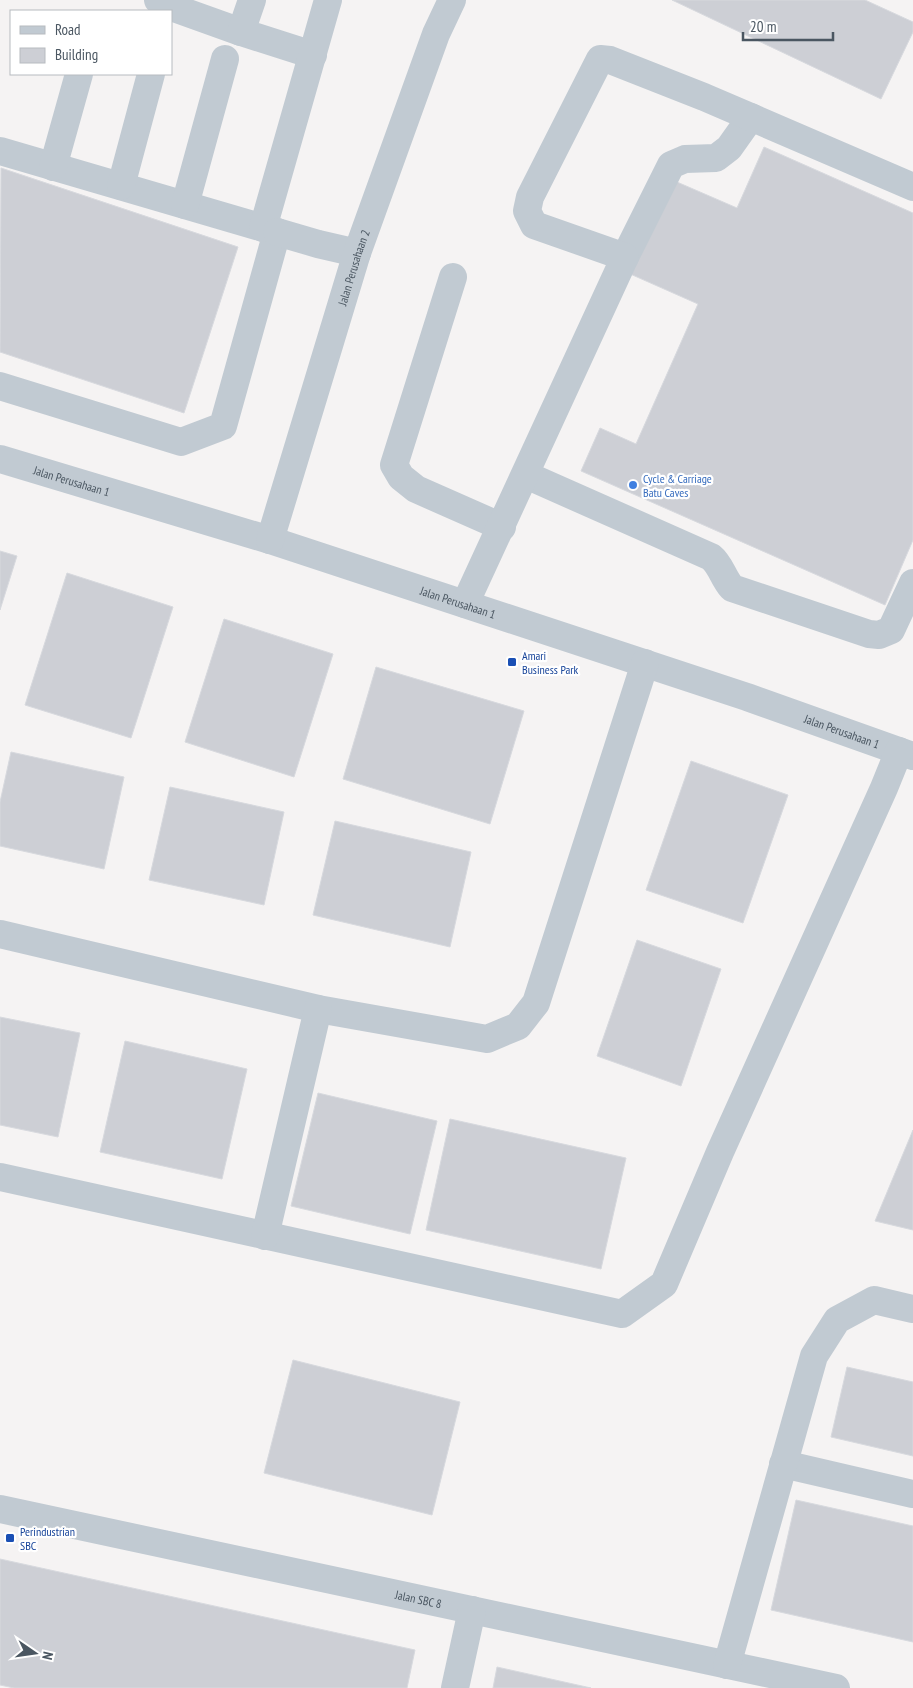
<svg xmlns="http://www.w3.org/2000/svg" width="913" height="1688" viewBox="0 0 913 1688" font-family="'PT Sans Narrow',sans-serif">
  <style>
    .building { fill: #cdcfd5; stroke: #d7d9de }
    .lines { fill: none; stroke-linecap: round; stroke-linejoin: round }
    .minor { stroke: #c1cad2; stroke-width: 28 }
    .shop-dot { fill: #3f7fe0; stroke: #fff; stroke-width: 2 }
    .transit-dot { fill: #1a4fb4; stroke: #fff; stroke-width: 2 }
    .labels { text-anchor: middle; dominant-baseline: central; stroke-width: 4.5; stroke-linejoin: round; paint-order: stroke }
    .street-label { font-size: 12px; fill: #4a5661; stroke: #fff }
    .shop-label { font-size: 12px; fill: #366cbe; stroke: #fff; text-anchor: start }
    .transit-label { font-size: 12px; fill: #164399; stroke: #fff; text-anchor: start }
  </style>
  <rect width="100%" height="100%" fill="#f5f3f3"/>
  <!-- building -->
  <path class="building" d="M672,0H865L913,22V32L881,99Z
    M764,147L913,213V540L885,605L581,471L600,428L636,444L698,304L628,273L670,179L737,208Z
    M1,168L238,247L184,413L0,352Z
    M0,551L17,556L0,610Z
    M67,573L173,607L131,738L25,705Z
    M224,619L333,654L294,777L185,742Z
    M376,667L524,711L490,824L343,779Z
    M11,752L124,777L104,869L0,846V802Z
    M691,761L788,795L743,923L646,890Z
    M170,787L284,812L264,905L149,880Z
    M335,821L471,852L450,947L313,915Z
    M637,940L721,969L681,1086L597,1056Z
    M0,1017L80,1033L58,1137L0,1125Z
    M125,1041L247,1069L222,1179L100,1152Z
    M318,1093L437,1121L410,1234L291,1206Z
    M450,1119L626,1158L601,1269L426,1230Z
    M913,1130V1230L875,1221Z
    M293,1360L460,1402L432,1515L264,1473Z
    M847,1367L913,1382V1456L831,1437Z
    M796,1500L913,1526V1642L771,1610Z
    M0,1559L415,1650L407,1688H14L0,1685Z
    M497,1667L591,1688H493Z"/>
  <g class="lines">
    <!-- minor -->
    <g class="minor">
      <path d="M158,0L163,4L241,32"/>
      <path d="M252,0L241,32L313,55"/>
      <path d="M0,151L277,232L223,426L181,442L0,386"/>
      <path d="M53,167L79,74"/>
      <path d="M121,186L151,74"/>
      <path d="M185,205L225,59"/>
      <path d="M263,228L328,0"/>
      <path d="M277,232L318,244L357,253"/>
      <path d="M625,257L671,165L685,159L716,158L729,148L751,117"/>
      <path d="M453,277L394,465L401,477L416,489L502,527"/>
      <path id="s1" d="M0,459L270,540L747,697L913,756"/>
      <path d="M526,475L711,557C721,565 723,578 732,588L869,634L879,635L891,630L913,583"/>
      <path id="s2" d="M270,540L357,253L436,34L452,0"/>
      <path d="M465,604L625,257L534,225L527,211L530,197L600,59L610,60L704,97L913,187"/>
      <path d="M0,934L318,1009L487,1039L518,1026L536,1003L645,663"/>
      <path d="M0,1177L622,1314L664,1284L720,1152L884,788L899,751"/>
      <path d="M265,1236L318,1009"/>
      <path d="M783,1464L913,1494"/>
      <path id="s3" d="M0,1509L836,1688"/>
      <path d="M727,1665L814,1356L837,1320L874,1300L913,1309"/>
      <path d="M455,1688L472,1610"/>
    </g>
  </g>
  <!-- markers -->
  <circle class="shop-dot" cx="633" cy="485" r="5"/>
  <g class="transit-dot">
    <rect x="507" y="657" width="10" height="10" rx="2.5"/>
    <rect x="5" y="1533" width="10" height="10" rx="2.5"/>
  </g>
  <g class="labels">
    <!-- street labels -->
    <g class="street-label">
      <text stroke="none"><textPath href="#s2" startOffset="285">Jalan Perusahaan 2</textPath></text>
      <text stroke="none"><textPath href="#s1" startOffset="75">Jalan Perusahaan 1</textPath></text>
      <text stroke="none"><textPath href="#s1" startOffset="480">Jalan Perusahaan 1</textPath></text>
      <text stroke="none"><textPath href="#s1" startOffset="885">Jalan Perusahaan 1</textPath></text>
      <text stroke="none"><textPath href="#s3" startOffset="428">Jalan SBC 8</textPath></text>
    </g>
    <!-- shop labels -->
    <g class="shop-label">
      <text x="643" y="478">Cycle &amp; Carriage<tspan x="643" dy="14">Batu Caves</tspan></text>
    </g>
    <!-- transit labels -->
    <g class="transit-label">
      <text x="522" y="655">Amari<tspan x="522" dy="14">Business Park</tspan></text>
      <text x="20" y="1531">Perindustrian<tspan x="20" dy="14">SBC</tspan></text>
    </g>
  </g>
  <!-- legend -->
  <rect x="10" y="10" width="162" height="65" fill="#ffffff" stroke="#b7bbc0"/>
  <rect x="20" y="26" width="25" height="8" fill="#c1cad2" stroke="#b7bbc0"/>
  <text x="55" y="35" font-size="15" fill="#4a5661">Road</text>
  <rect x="20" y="48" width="25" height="15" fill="#cdcfd5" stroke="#b7bbc0"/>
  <text x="55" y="60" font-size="15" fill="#4a5661">Building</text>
  <!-- north arrow -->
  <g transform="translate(35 1653) rotate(103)" stroke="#ffffff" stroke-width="4" paint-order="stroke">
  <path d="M0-4L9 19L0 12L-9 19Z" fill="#4a5661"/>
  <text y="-8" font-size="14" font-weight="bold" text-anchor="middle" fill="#4a5661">N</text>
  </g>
  <!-- scale -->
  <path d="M743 32v8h90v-8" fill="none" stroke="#4a5661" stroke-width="2.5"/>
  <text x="750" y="32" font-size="15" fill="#4a5661" stroke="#ffffff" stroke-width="4" paint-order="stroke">20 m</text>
</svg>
